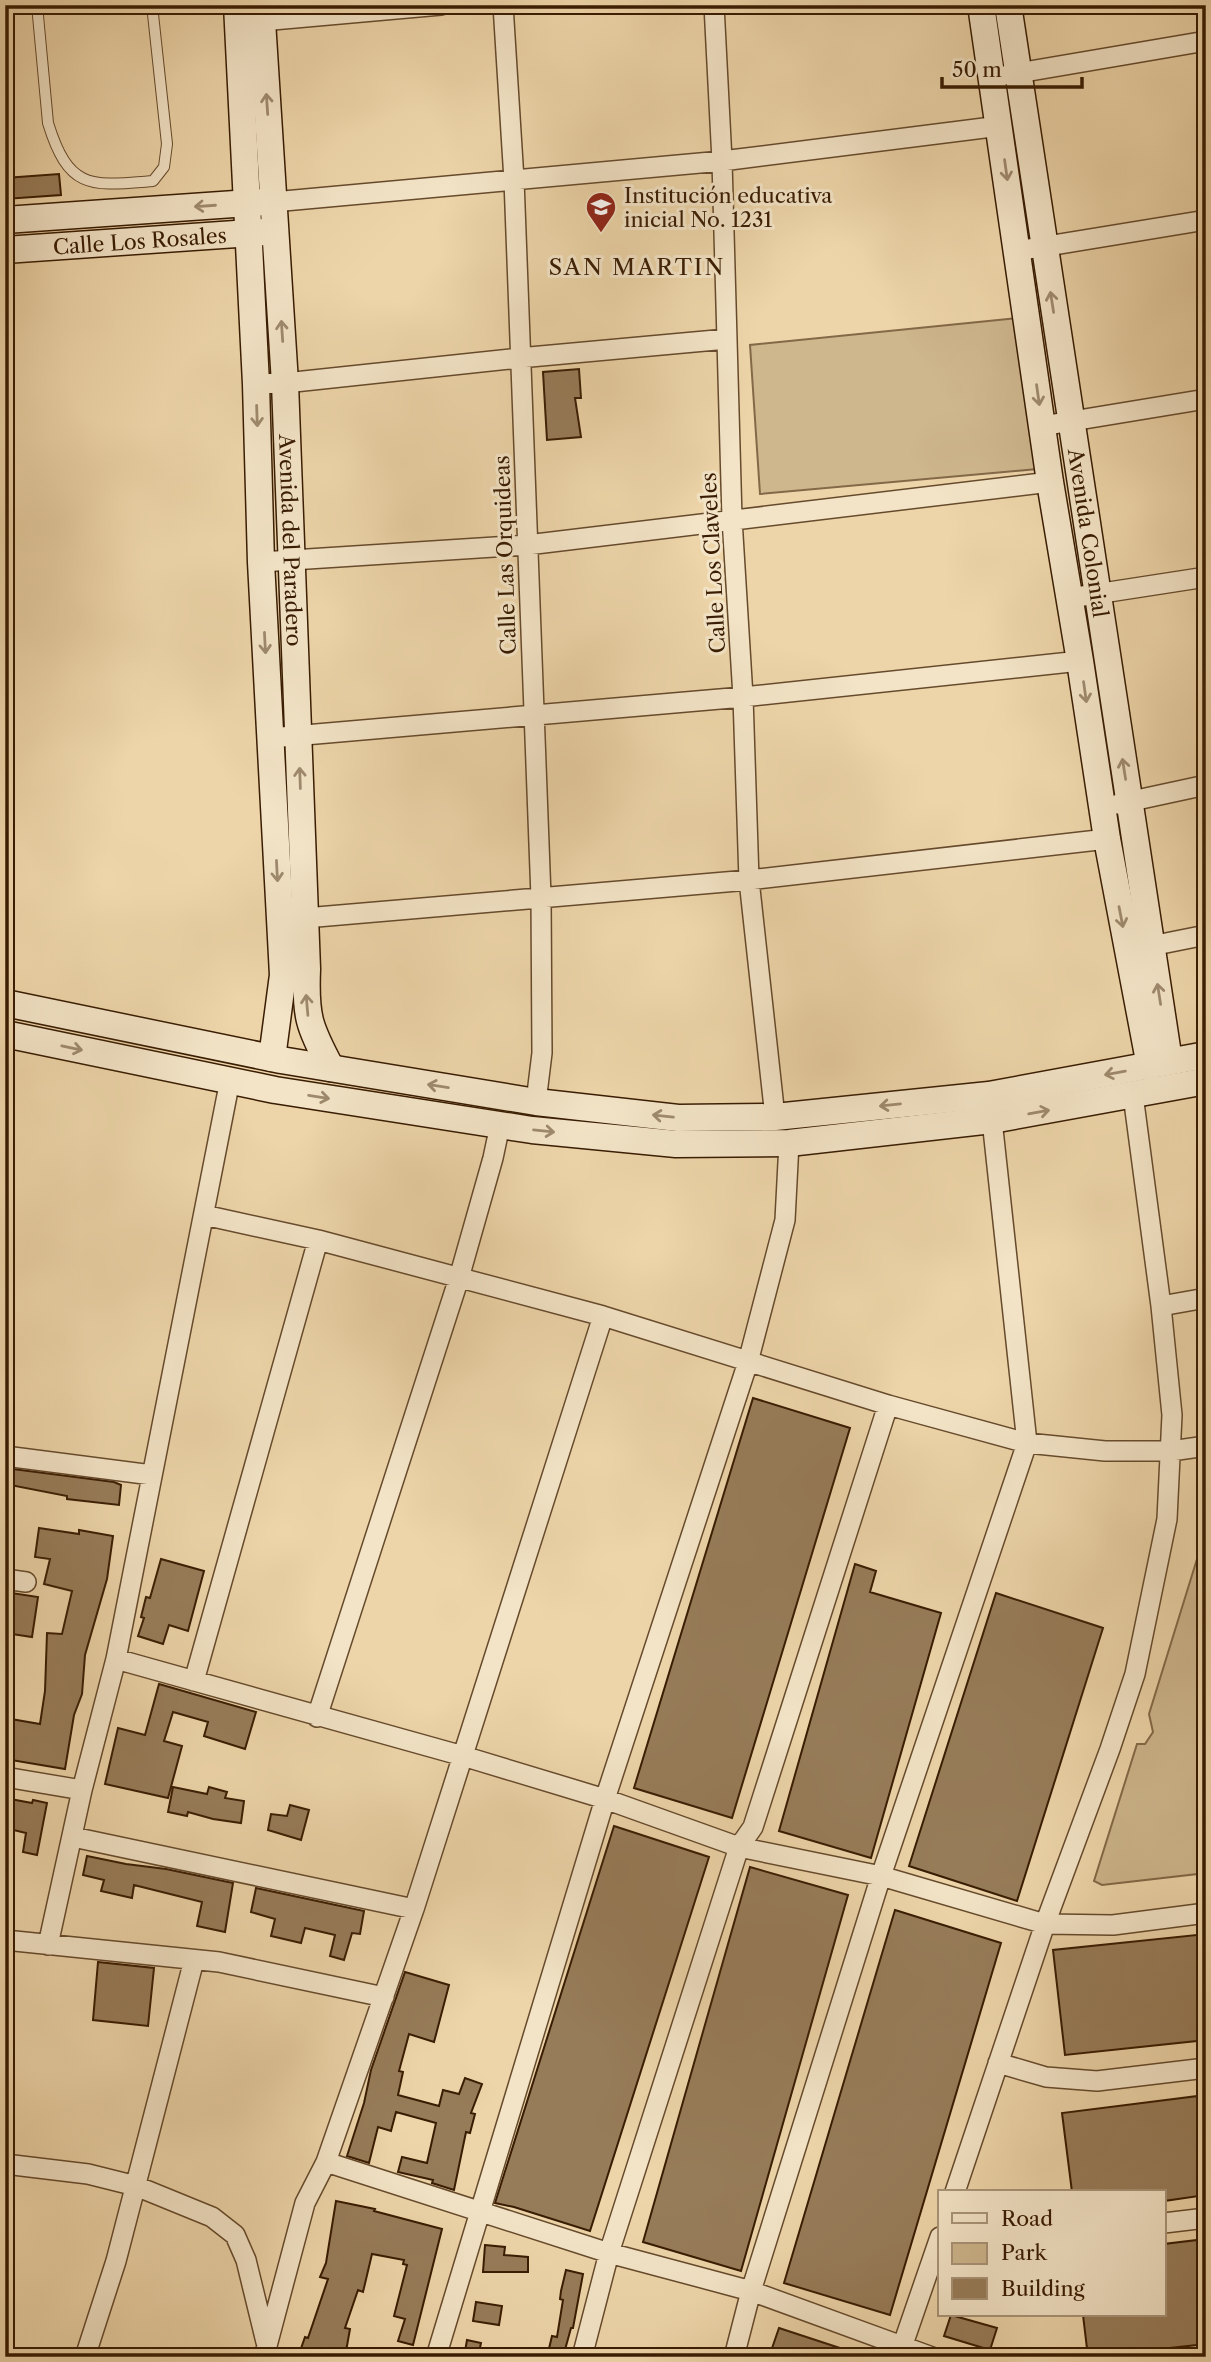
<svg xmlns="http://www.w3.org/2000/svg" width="1211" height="2362" viewBox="0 0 1211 2362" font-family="'Libre Caslon Text',serif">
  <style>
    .green { fill: #ceb68d; stroke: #846948; stroke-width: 2 }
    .building { fill: #977c59; stroke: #391c02; stroke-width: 2 }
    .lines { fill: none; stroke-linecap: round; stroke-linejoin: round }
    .lane-casing { stroke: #664a2c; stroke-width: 12 }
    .street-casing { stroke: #664a2c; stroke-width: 22 }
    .secondary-casing { stroke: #391c02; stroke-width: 29 }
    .lane { stroke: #f3e4c7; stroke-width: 10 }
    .street { stroke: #f3e4c7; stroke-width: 19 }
    .secondary { stroke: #f3e4c7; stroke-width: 26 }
    .oneway { stroke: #9f8a6e }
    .labels { text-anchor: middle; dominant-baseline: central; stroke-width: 6; stroke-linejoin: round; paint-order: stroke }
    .poi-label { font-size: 21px; fill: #391c02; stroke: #f3e4c7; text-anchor: start }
    .street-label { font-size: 21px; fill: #391c02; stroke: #f3e4c7 }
    .neighbourhood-label { font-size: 23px; letter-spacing: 2px; fill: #391c02; stroke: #f3e4c7 }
  </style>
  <rect width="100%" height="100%" fill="#edd5a9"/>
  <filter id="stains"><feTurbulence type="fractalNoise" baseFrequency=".00286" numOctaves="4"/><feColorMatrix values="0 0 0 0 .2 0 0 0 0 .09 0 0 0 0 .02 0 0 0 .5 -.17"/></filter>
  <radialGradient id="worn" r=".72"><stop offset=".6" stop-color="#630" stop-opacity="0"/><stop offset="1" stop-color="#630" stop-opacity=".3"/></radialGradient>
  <!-- green -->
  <path class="green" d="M1018,318L1037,469L760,494L750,345Z
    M1206,1530V1873L1102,1885L1094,1881L1137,1744H1145L1153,1732L1149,1714Z"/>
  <!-- building -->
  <path class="building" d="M59,174L61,195L5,199V178Z
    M579,369L581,398H575L581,437L547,440L543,372Z
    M753,1398L850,1428L732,1818L634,1788Z
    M5,1468L114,1482L121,1485L119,1505L67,1499V1496L5,1484Z
    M39,1528L79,1534V1530L113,1536L107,1579L85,1655L82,1694L74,1715L65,1769L5,1759V1718L40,1724L45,1691L47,1633L62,1634L72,1591L44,1584L50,1559L35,1557Z
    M161,1559L204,1571L188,1631L169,1625L163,1644L138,1636L144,1618L141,1617L146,1597L150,1598Z
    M855,1564L876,1571L870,1592L941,1613L871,1858L779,1831Z
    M5,1592L38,1597L32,1637L5,1633Z
    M996,1593L1103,1628L1017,1901L909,1866Z
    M159,1684L256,1712L245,1749L204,1736L208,1722L173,1712L164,1741L182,1746L168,1798L105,1784L118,1728L145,1735Z
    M173,1787L207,1794L209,1787L227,1792L225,1798L244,1801L241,1823L213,1819L188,1812L187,1816L168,1812Z
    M5,1798L32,1803L33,1800L47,1803L37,1855L23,1852L26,1833L5,1828Z
    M290,1805L309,1810L301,1840L268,1830L271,1814L287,1816Z
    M614,1826L709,1857L590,2231L514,2207L495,2203Z
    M87,1856L126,1864L166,1869L233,1883L225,1932L197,1926L202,1902L134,1885L132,1898L101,1891L104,1880L83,1875Z
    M750,1867L848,1895L741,2271L643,2242Z
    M256,1888L364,1911L360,1934L352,1933L344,1960L330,1956L335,1935L305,1928L301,1943L271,1936L275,1919L251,1912Z
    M895,1910L1001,1943L890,2315L784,2283Z
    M1206,1934V2040L1065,2055L1053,1950Z
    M98,1962L154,1968L148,2026L93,2020Z
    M405,1972L449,1985L434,2042L409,2034L399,2071L403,2072L398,2095L439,2106L443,2090L459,2094L465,2078L482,2084L471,2113L475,2114L470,2133L466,2132L454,2190L432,2183L433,2180L398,2172L402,2157L427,2163L436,2123L396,2112L391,2131L378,2127L369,2163L347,2156L364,2103L371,2070Z
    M1206,2095V2195L1164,2201V2192H1072L1062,2113Z
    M336,2201L375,2209L374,2211L442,2229L413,2345L398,2341L405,2319L394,2316L407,2265L403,2264L404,2260L372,2254L363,2292L358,2290L345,2328L350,2329L345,2357H298L305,2337L308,2338L328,2279L320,2277L326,2263Z
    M1206,2239V2344L1088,2357L1083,2315H1164V2244Z
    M485,2245L505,2247L504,2255L528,2257V2272H483Z
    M566,2270L583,2274L573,2328H571L563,2357H547L552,2336L557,2337L563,2300L560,2299L561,2291Z
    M476,2302L502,2306L499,2325L473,2321Z
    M951,2315L997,2328L990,2350L944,2336Z
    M779,2328L858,2354L857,2357H769Z
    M467,2340L481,2343L478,2357H464Z"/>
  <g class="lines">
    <!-- lane casing -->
    <g class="lane-casing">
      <path id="lane" d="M37,5L48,123C69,191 91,186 153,181L164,167L167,144L152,5"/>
    </g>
    <!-- street casing -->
    <g class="street-casing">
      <path id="street" d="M503,5L514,180L541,897L542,1053L536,1102
        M714,5L722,161L732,519L743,697L749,880L775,1117
        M250,22L441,5
        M1007,75L1206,41
        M273,202L722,161L1000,126
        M1017,251L1206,220
        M256,384L285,383L519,358L727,339
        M1042,426L1206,399
        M261,562L527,545L1050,482
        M1070,598L1206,577
        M270,738L743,697L1080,661
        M1118,804L1206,785
        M305,918L749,880L1107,839
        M1151,946L1206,935
        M204,1215L318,1240L603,1316L888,1405L1027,1443L1105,1451H1171L1206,1446
        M1161,1306L1206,1298
        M5,1456L152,1475
        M5,1579L26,1582
        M116,1659L463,1756L605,1799L739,1847L881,1876L1045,1924L1113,1925L1206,1913
        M194,1681L318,1240
        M317,1717L459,1278L493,1158L500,1125
        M5,1777L82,1790
        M73,1837L414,1909
        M5,1940L219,1962L384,1997
        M48,1945L82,1790L116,1659L230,1080
        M998,2063L1046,2077L1097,2081L1206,2068
        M326,2162L609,2253L751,2291L932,2357
        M5,2164L88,2174L136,2186L212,2217L235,2235L246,2260L266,2342
        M955,2192L1045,1924L1110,1749L1135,1674L1167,1519L1172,1415L1161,1306L1133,1095
        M1164,2223L1206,2218
        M899,2356L940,2237
        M85,2357L116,2261L194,1960
        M264,2357L305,2203L326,2162L414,1909L603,1316
        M436,2357L605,1799L748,1362L785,1220L789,1143
        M582,2357L609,2253L739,1847L753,1827L888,1405
        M734,2357L751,2291L881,1876L1027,1443L992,1120"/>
    </g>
    <!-- secondary casing -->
    <g class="secondary-casing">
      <g id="secondary">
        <path d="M237,5L256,384L261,562L283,975L272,1058"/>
        <path id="s1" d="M261,5L285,383L307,969C305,1016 309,1027 331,1068"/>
        <path d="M981,5L1050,482L1080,661L1107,839L1150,1066"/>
        <path id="s2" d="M1008,5L1169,1061"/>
        <path d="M5,220L264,202"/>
        <path id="s3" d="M5,250L265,232"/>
        <path d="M5,1003L281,1060L536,1102L678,1118L775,1117L989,1095L1206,1055"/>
        <path d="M5,1034L275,1090L532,1130L676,1144L789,1143L992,1120L1206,1081"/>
      </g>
    </g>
    <!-- lane -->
    <use href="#lane" class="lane"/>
    <!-- street -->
    <use href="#street" class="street"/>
    <!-- secondary -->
    <use href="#secondary" class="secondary"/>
  </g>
  <!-- one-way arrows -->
  <defs><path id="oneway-shaft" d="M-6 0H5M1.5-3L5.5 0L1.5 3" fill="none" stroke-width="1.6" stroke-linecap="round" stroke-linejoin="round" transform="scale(1.75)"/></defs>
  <g class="oneway">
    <use href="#oneway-shaft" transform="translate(267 104) rotate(-94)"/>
    <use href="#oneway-shaft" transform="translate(1006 170) rotate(82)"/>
    <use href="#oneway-shaft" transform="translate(205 206) rotate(176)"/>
    <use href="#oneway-shaft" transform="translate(1052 302) rotate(-99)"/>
    <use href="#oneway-shaft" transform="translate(282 331) rotate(-94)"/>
    <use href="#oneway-shaft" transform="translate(1038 395) rotate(82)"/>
    <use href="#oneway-shaft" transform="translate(257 416) rotate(88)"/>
    <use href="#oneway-shaft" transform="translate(265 643) rotate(87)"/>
    <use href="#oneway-shaft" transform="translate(1085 692) rotate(82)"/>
    <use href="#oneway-shaft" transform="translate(1124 769) rotate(-99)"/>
    <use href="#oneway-shaft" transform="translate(300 778) rotate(-92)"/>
    <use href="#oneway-shaft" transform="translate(277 871) rotate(87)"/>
    <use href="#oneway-shaft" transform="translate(1121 917) rotate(79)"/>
    <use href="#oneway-shaft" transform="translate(1159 994) rotate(-99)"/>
    <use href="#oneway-shaft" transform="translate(307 1005) rotate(-95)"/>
    <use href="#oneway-shaft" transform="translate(72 1048) rotate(12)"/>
    <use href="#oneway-shaft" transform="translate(1115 1073) rotate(170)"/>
    <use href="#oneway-shaft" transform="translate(438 1086) rotate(-171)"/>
    <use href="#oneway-shaft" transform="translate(319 1097) rotate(9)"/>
    <use href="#oneway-shaft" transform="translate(890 1105) rotate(174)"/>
    <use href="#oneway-shaft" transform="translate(1039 1112) rotate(-10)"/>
    <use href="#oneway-shaft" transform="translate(663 1116) rotate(-174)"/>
    <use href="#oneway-shaft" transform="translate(544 1131) rotate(6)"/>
  </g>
  <!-- icons -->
  <defs>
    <g id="school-pin" transform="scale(1.575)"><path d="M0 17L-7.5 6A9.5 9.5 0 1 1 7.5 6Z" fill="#8f2418" stroke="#f3e4c7"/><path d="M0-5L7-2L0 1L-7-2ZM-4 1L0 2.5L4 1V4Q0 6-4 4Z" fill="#fff"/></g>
  </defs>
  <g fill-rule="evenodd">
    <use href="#school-pin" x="601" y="207"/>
  </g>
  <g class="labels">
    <!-- poi labels -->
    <g class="poi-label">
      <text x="624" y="195">Institución educativa<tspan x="624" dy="24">inicial No. 1231</tspan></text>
    </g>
    <!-- street labels -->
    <g class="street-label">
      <text stroke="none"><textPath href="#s3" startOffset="135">Calle Los Rosales</textPath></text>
      <text stroke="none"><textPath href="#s2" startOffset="534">Avenida Colonial</textPath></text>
      <text stroke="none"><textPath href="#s1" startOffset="536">Avenida del Paradero</textPath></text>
      <text transform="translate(505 555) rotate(-92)">Calle Las Orquideas</text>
      <text transform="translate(713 563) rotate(-93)">Calle Los Claveles</text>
    </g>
    <!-- neighbourhood labels -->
    <g class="neighbourhood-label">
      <text x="637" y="267">SAN MARTIN</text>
    </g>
  </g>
  <!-- margin -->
  <rect width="1211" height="2362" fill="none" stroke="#edd5a9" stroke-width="28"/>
  <rect x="7" y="7" width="1197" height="2348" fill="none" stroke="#391c02" stroke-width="3.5"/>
  <rect x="14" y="14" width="1183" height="2334" fill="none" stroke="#391c02" stroke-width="2"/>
  <!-- legend -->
  <rect x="938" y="2190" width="228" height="126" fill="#f3e4c7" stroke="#a99478" stroke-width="2"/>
  <rect x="952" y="2213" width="35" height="10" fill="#f3e4c7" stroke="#a99478" stroke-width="2"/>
  <text x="1001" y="2226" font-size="21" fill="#391c02">Road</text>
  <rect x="952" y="2243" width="35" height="21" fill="#ceb68d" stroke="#a99478" stroke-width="2"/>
  <text x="1001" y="2260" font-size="21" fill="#391c02">Park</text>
  <rect x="952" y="2278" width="35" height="21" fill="#977c59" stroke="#a99478" stroke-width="2"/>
  <text x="1001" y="2296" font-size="21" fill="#391c02">Building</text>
  <!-- scale -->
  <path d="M942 77v10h140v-10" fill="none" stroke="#391c02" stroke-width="3.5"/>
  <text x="952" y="77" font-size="21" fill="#391c02" stroke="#f3e4c7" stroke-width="5" paint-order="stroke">50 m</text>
  <rect width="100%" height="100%" filter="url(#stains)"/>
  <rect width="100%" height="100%" fill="url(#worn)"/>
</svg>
